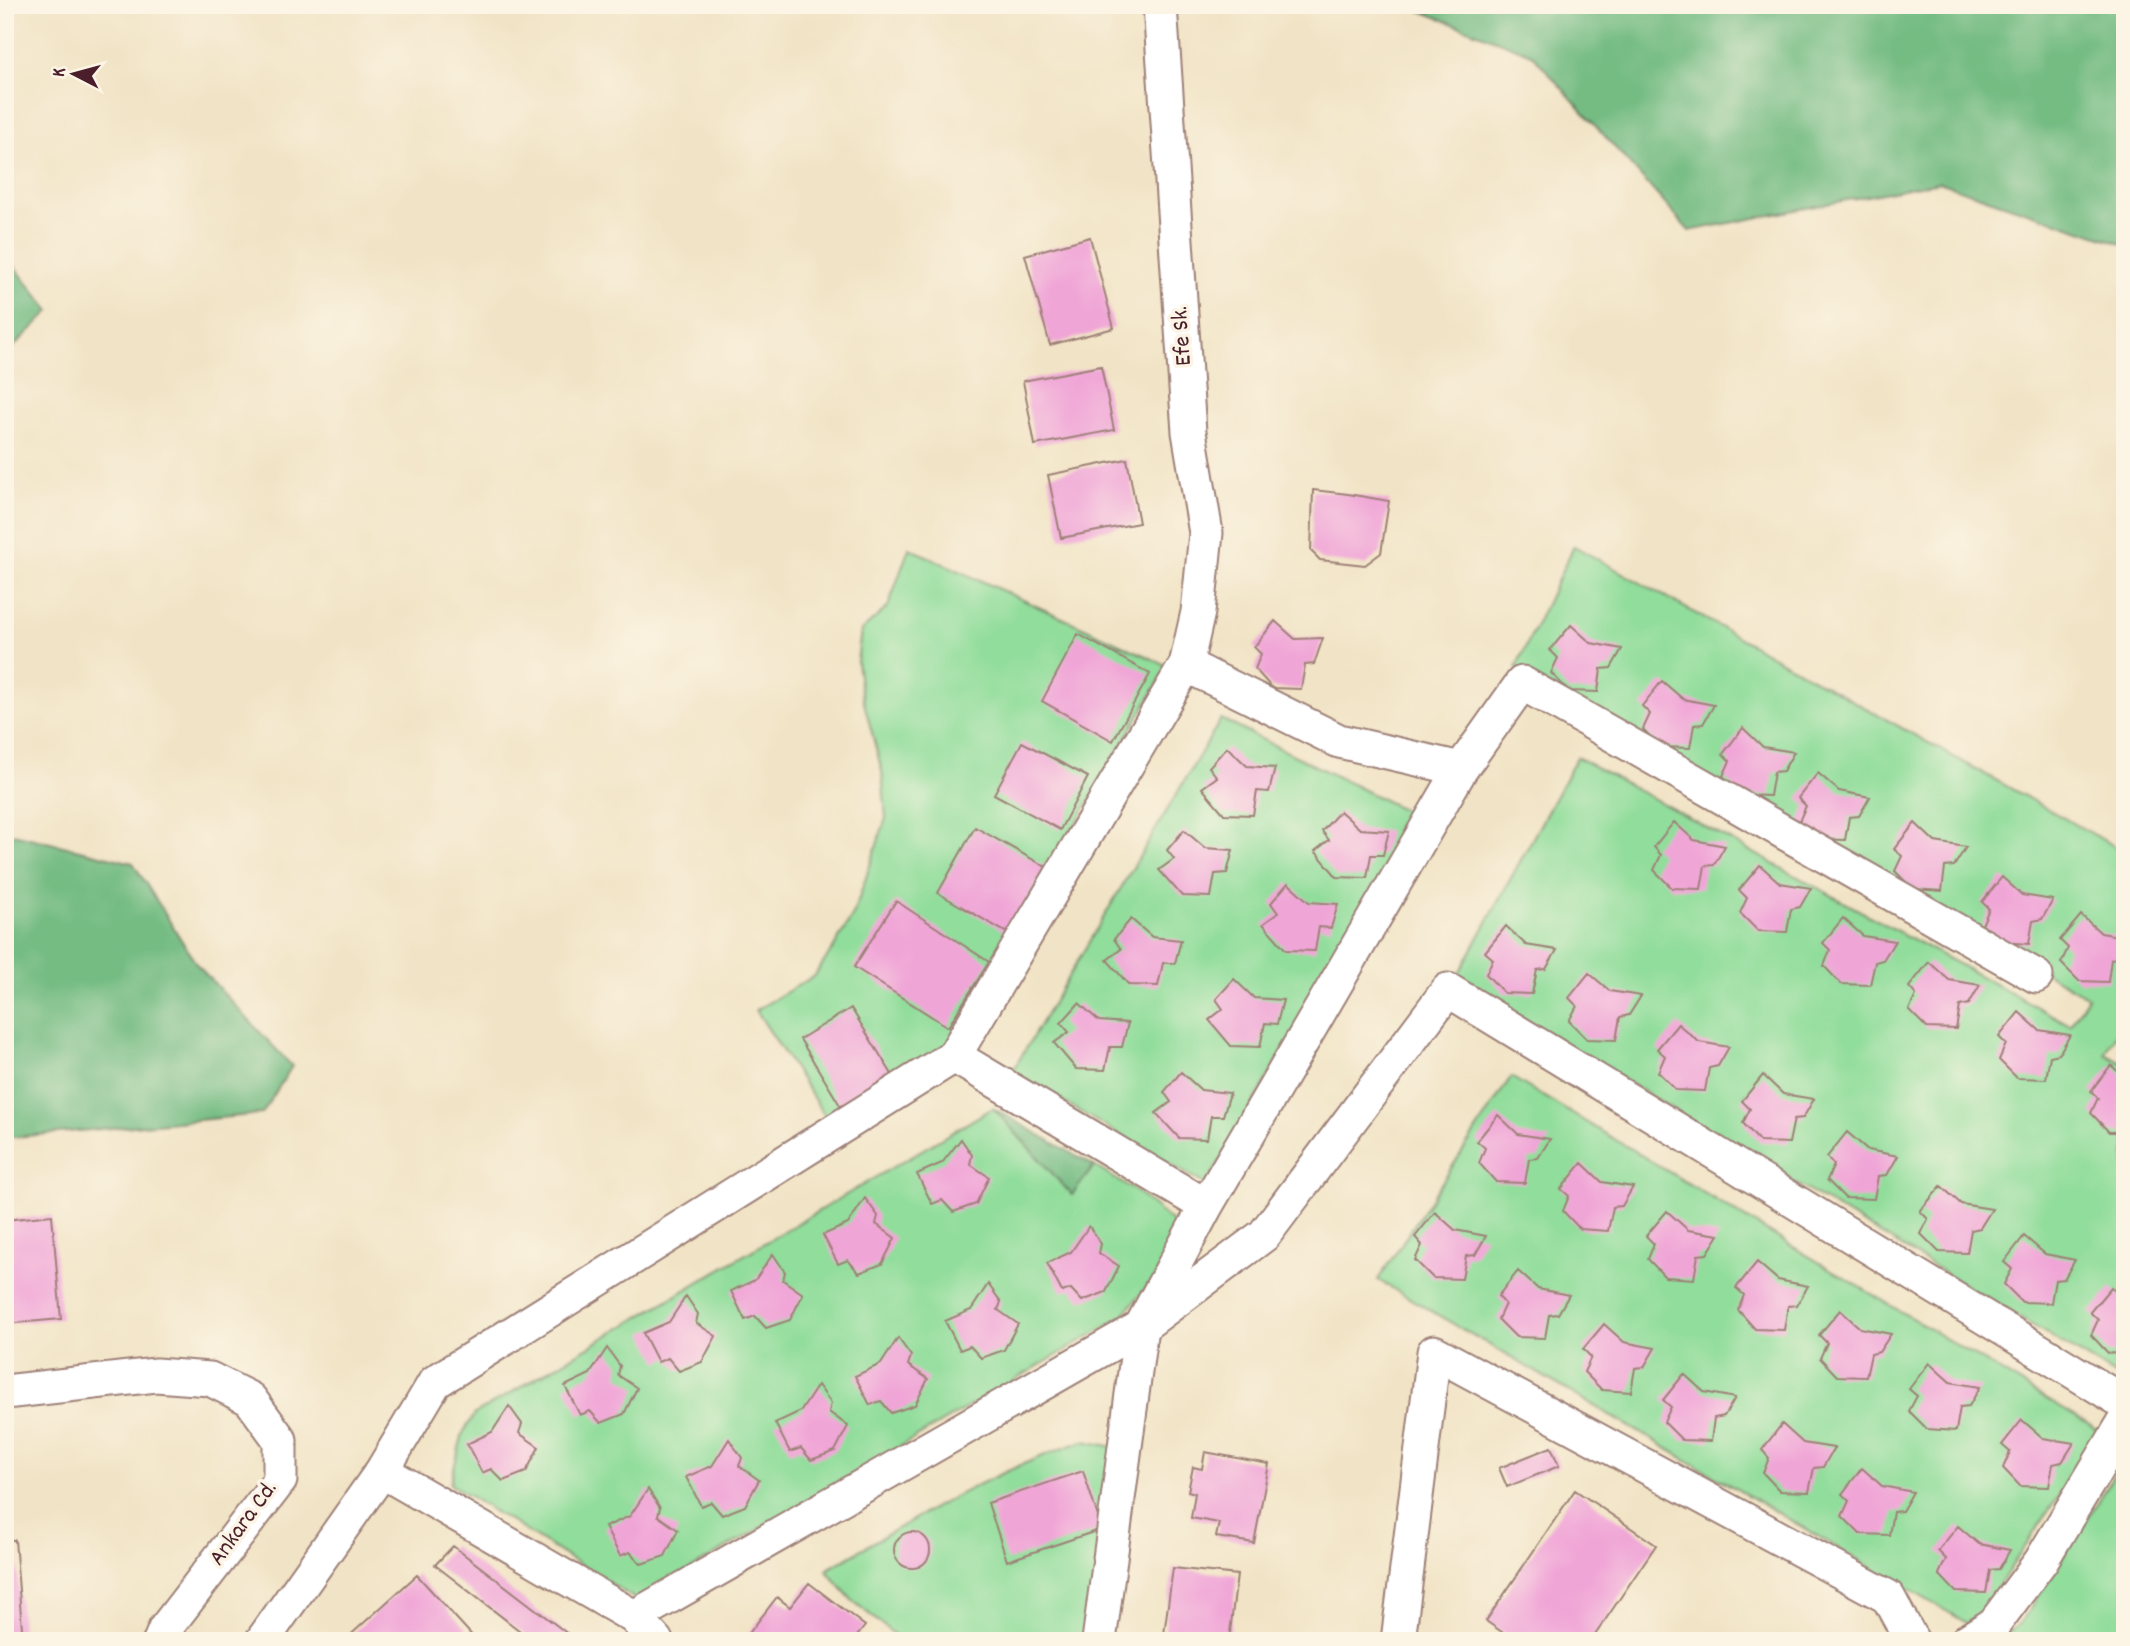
<svg xmlns="http://www.w3.org/2000/svg" width="2130" height="1646" viewBox="0 0 2130 1646" font-family="Dekko,sans-serif">
  <style>
    .green { fill: #91dd9b; stroke: #6e7e63; stroke-width: 2 }
    .forest { fill: #74bc83; stroke: #5f6e57; stroke-width: 2 }
    .building { fill: #f0a5d7 }
    .lines { fill: none; stroke-linecap: round; stroke-linejoin: round }
    .minor-casing { stroke: #9e8178; stroke-width: 37 }
    .minor { stroke: #fff; stroke-width: 33 }
    .labels { text-anchor: middle; dominant-baseline: central; stroke-width: 7; stroke-linejoin: round; paint-order: stroke }
    .street-label { font-size: 24px; fill: #4a1f2b; stroke: #fcf5e5 }
  </style>
  <rect width="100%" height="100%" fill="#fcf5e5"/>
  <filter id="ink" filterUnits="userSpaceOnUse"><feTurbulence type="fractalNoise" baseFrequency=".0143" numOctaves="2"/><feDisplacementMap in="SourceGraphic" scale="14" xChannelSelector="R" yChannelSelector="G"/><feConvolveMatrix kernelMatrix="1 2 1 2 8 2 1 2 1" color-interpolation-filters="sRGB"/></filter>
  <filter id="wash" filterUnits="userSpaceOnUse"><feTurbulence type="fractalNoise" baseFrequency=".00686" numOctaves="4" result="noise"/><feDisplacementMap in="SourceGraphic" scale="28" xChannelSelector="R" yChannelSelector="G"/><feGaussianBlur stdDeviation="1.57" result="paint"/><feColorMatrix in="noise" values="0 0 0 0 0 0 0 0 0 0 0 0 0 0 0 0 0 1.4 0 .05"/><feComposite in="paint" operator="in"/></filter>
  <g filter="url(#wash)">
    <rect width="100%" height="100%" fill="#f1e3c5"/>
    <!-- green -->
    <path class="green" d="M1574,546L2125,852V1018L2105,1054L2125,1065V1381L1456,979L1577,757L2070,1025L2088,997L1516,667Z
      M909,548L1168,666L948,1043L829,1122L756,1010L814,976L833,949L854,913L886,818L882,771L861,691L857,662L861,631L888,607Z
      M1221,719L1418,817L1206,1185L1012,1072Z
      M1511,1077L2101,1432L1972,1626L1378,1280Z
      M993,1108L1072,1195L1094,1166L1137,1192L1184,1232L1155,1278L1119,1319L637,1600L450,1484L463,1433L475,1414Z
      M1084,1441L1114,1447L1089,1641H902L851,1599L826,1570C909,1521 992,1471 1084,1441Z
      M2125,1459V1641H1999L2020,1623L2028,1612Z"/>
    <!-- forest -->
    <path class="forest" d="M1405,5H2125V245L1939,182L1689,231L1532,54Z
      M5,255L50,311L5,355Z
      M5,832L133,863L197,965L292,1066L262,1114L5,1138Z
      M993,1108L1094,1166L1072,1195Z"/>
    <g id="blocks">
      <!-- building -->
      <path class="building" d="M1090,237L1114,328L1050,345L1025,255Z
        M1101,366L1114,430L1035,445L1023,381Z
        M1127,459L1139,523L1061,538L1048,475Z
        M1313,490L1348,494L1389,501L1381,553L1365,565L1320,560L1311,551Z
        M1275,621L1295,639L1323,638L1314,664L1305,665L1301,689L1272,688L1255,669L1261,654L1254,647Z
        M1571,625L1591,643L1622,649L1611,668L1601,669L1598,692L1569,691L1551,673L1558,658L1550,650Z
        M1078,634L1150,674L1113,741L1042,701Z
        M1662,681L1683,699L1714,705L1703,724L1694,725L1690,748L1660,747L1643,729L1650,714L1642,706Z
        M1743,728L1763,747L1794,752L1783,771L1774,772L1770,796L1741,795L1723,776L1730,761L1723,754Z
        M1022,742L1088,777L1060,830L994,794Z
        M1227,747L1247,766L1275,768L1269,792L1257,791L1253,815L1224,814L1202,788L1217,777L1209,767Z
        M1818,773L1839,791L1870,797L1859,816L1849,817L1845,840L1816,839L1799,821L1806,806L1798,798Z
        M1340,811L1360,829L1389,831L1383,855H1371L1367,878L1337,877L1315,851L1329,840L1322,831Z
        M1674,822L1694,840L1725,846L1714,865L1705,866L1701,889L1672,888L1654,870L1661,855L1654,847Z
        M1915,823L1935,842L1966,847L1954,866L1945,867L1942,891L1913,889L1895,871L1902,856L1894,849Z
        M975,827L1046,867L1009,934L938,893Z
        M1184,830L1205,848L1233,850L1227,873L1215,874L1211,897L1182,896L1159,870L1174,859L1167,850Z
        M1760,865L1780,883L1811,888L1800,907L1791,909L1787,932L1758,931L1740,913L1747,898L1739,890Z
        M2002,877L2022,895L2053,900L2042,919L2033,921L2029,944L2000,942L1982,925L1989,909L1982,902Z
        M1288,883L1309,902L1338,904L1331,928L1319,927L1315,951L1286,950L1263,924L1278,913L1271,903Z
        M896,901L989,962L948,1027L854,967Z
        M2081,915L2101,933L2125,937V950L2120,957L2111,959L2108,982L2079,981L2061,963L2068,948L2060,940Z
        M1843,918L1863,936L1895,941L1883,960L1875,962L1870,985L1841,984L1824,966L1830,950L1823,943Z
        M1131,919L1152,937L1181,940L1175,963H1163L1158,986L1129,985L1107,960L1121,949L1114,939Z
        M1506,926L1526,945L1557,950L1546,969L1537,970L1532,994L1504,993L1486,974L1493,959L1485,952Z
        M1929,962L1949,980L1980,985L1969,1004L1960,1006L1956,1029L1927,1028L1909,1010L1916,995L1909,987Z
        M1589,973L1610,991L1641,996L1629,1015L1620,1017L1616,1040L1587,1039L1569,1021L1577,1006L1569,998Z
        M1234,979L1254,998L1283,1000L1277,1024L1265,1023L1260,1047L1231,1046L1209,1020L1223,1009L1216,999Z
        M1079,1003L1099,1021L1128,1023L1122,1047H1110L1105,1070L1076,1069L1054,1043L1069,1032L1061,1023Z
        M851,1008L893,1076L841,1107L800,1039Z
        M2019,1012L2039,1030L2070,1035L2059,1054L2050,1056L2046,1079L2017,1078L1999,1060L2006,1044L1999,1037Z
        M1678,1024L1699,1042L1729,1047L1718,1066L1709,1068L1705,1091L1676,1090L1658,1072L1665,1056L1657,1049Z
        M2111,1065L2125,1078V1132H2109L2091,1113L2098,1098L2091,1091Z
        M1181,1072L1201,1090L1230,1093L1223,1116H1211L1207,1139L1179,1138L1156,1113L1171,1102L1164,1092Z
        M1763,1075L1783,1094L1814,1099L1803,1118L1794,1119L1789,1143L1760,1142L1743,1123L1750,1109L1742,1101Z
        M1498,1115L1518,1134L1550,1139L1538,1158L1529,1159L1525,1183L1496,1182L1479,1163L1485,1148L1477,1141Z
        M1847,1132L1868,1150L1898,1156L1887,1175L1878,1176L1874,1199L1845,1198L1827,1180L1834,1165L1827,1157Z
        M961,1139L972,1155L970,1164L989,1177L976,1204L953,1212L942,1200L932,1204L917,1174L942,1163Z
        M1582,1163L1602,1182L1633,1187L1622,1206L1613,1207L1608,1231L1580,1229L1563,1211L1569,1196L1561,1189Z
        M1941,1186L1961,1204L1992,1209L1980,1228L1971,1230L1967,1253L1939,1252L1921,1234L1928,1219L1920,1211Z
        M865,1198L878,1216L876,1224L895,1238L882,1264L859,1273L848,1260L838,1264L823,1235L848,1224Z
        M1667,1211L1688,1230L1719,1235L1707,1254L1698,1255L1694,1279L1665,1277L1648,1259L1654,1244L1646,1236Z
        M1435,1212L1455,1230L1486,1236L1475,1255L1466,1256L1462,1279L1433,1278L1415,1260L1422,1245L1415,1237Z
        M52,1215L61,1319L5,1324V1220Z
        M1089,1226L1101,1244L1099,1253L1119,1266L1106,1292L1082,1301L1071,1289L1062,1292L1047,1263L1071,1252Z
        M2024,1236L2045,1254L2075,1260L2064,1279L2055,1280L2051,1303L2022,1302L2004,1284L2012,1269L2004,1262Z
        M773,1254L785,1272L783,1280L803,1294L790,1320L766,1328L755,1316L745,1320L731,1291L755,1280Z
        M1757,1262L1778,1280L1808,1286L1797,1305L1788,1306L1784,1330L1755,1329L1738,1310L1744,1295L1736,1288Z
        M1518,1271L1538,1289L1569,1295L1558,1314L1549,1315L1545,1338L1516,1337L1498,1319L1505,1304L1498,1296Z
        M988,1284L1001,1302L998,1310L1018,1324L1004,1350L981,1358L970,1346L960,1350L945,1321L971,1310Z
        M2111,1287L2125,1300V1354L2108,1353L2091,1335L2098,1320L2090,1312Z
        M686,1296L698,1314L696,1323L716,1336L702,1362L679,1371L668,1358L658,1362L643,1333L669,1322Z
        M1840,1310L1860,1328L1891,1334L1879,1352L1871,1354L1866,1377L1837,1376L1820,1358L1827,1343L1819,1335Z
        M1604,1324L1624,1342L1655,1348L1644,1367L1635,1368L1631,1392L1602,1390L1584,1372L1591,1357L1583,1349Z
        M898,1338L911,1356L908,1365L928,1379L915,1405L891,1413L881,1401L870,1405L855,1376L881,1364Z
        M607,1348L620,1366L618,1375L637,1388L624,1414L601,1423L590,1411L580,1415L565,1386L590,1374Z
        M1929,1363L1950,1382L1980,1387L1969,1406L1960,1407L1956,1431L1927,1429L1909,1411L1917,1396L1909,1389Z
        M1684,1374L1704,1392L1735,1398L1724,1416L1714,1418L1711,1441L1682,1440L1664,1422L1671,1407L1663,1400Z
        M818,1385L831,1403L829,1412L848,1426L835,1451L811,1460L801,1448L790,1452L775,1423L801,1411Z
        M509,1406L522,1424L519,1433L539,1447L526,1472L503,1481L491,1469L482,1473L467,1444L492,1432Z
        M2022,1420L2043,1438L2074,1443L2062,1462L2053,1464L2049,1487L2020,1486L2003,1468L2010,1452L2002,1445Z
        M1782,1424L1803,1443L1834,1448L1823,1467L1814,1468L1809,1492L1780,1491L1763,1473L1769,1458L1762,1450Z
        M729,1439L742,1458L739,1466L759,1480L745,1506L722,1515L711,1502L701,1506L686,1477L712,1466Z
        M1551,1447L1559,1466L1507,1487L1499,1468Z
        M1205,1452L1269,1464L1254,1543L1216,1537L1219,1523L1191,1518L1195,1493L1188,1491L1193,1467L1202,1469Z
        M1862,1468L1882,1486L1913,1492L1902,1511L1893,1512L1889,1535L1860,1534L1842,1516L1849,1501L1842,1494Z
        M1083,1471L1102,1529L1007,1561L988,1503Z
        M648,1489L660,1508L658,1516L678,1530L665,1556L641,1564L630,1552L620,1556L605,1527L630,1516Z
        M1575,1490L1656,1545L1591,1641H1515L1486,1621Z
        M1958,1526L1979,1544L2010,1550L1999,1569L1990,1570L1986,1593L1956,1592L1939,1574L1946,1559L1938,1551Z
        M894 1550a18 18 0 1 1 36 0a18 18 0 1 1-36 0Z
        M5,1540H15L23,1641H5Z
        M453,1546L577,1641H533L435,1565Z
        M1173,1568L1237,1575L1229,1641L1164,1634Z
        M417,1575L477,1641H348L346,1639Z
        M809,1583L865,1626L853,1641H743L777,1597L790,1607Z"/>
    </g>
  </g>
  <g filter="url(#ink)">
    <use href="#blocks" fill-opacity="0" stroke="#9e8178" stroke-width="2"/>
    <g class="lines">
      <!-- minor casing -->
      <g class="minor-casing">
        <path id="minor" d="M1186,665L1339,741L1461,769L1522,683L2036,976
          M954,1056L1206,1206
          M5,1392L156,1375L210,1379L250,1399L280,1440V1480L165,1629L160,1641
          M382,1471L634,1617L1141,1327L1264,1235L1448,990L2125,1403
          M634,1617L656,1641
          M262,1641L382,1471L435,1382L954,1056L1186,665L1198,612L1206,533L1189,432L1160,5
          M1099,1641L1141,1327L1206,1206L1461,769
          M1398,1641L1434,1352L1888,1597L1912,1641
          M1967,1641L1994,1624L2041,1561L2125,1421"/>
      </g>
      <!-- minor -->
      <use href="#minor" class="minor"/>
    </g>
  </g>
  <g class="labels">
    <!-- street labels -->
    <g class="street-label">
      <text transform="translate(1183 336) rotate(-94)">Efe Sk.</text>
      <text transform="translate(244 1524) rotate(-54)">Ankara Cd.</text>
    </g>
  </g>
  <!-- margin -->
  <rect width="2130" height="1646" fill="none" stroke="#fcf5e5" stroke-width="28"/>
  <!-- north arrow -->
  <g transform="translate(74 74) rotate(276)" stroke="#fcf5e5" stroke-width="5" paint-order="stroke">
  <path d="M0-5L12 26L0 18L-12 26Z" fill="#4a1f2b"/>
  <text y="-10" font-size="19" font-weight="bold" text-anchor="middle" fill="#4a1f2b">K</text>
  </g>
</svg>
